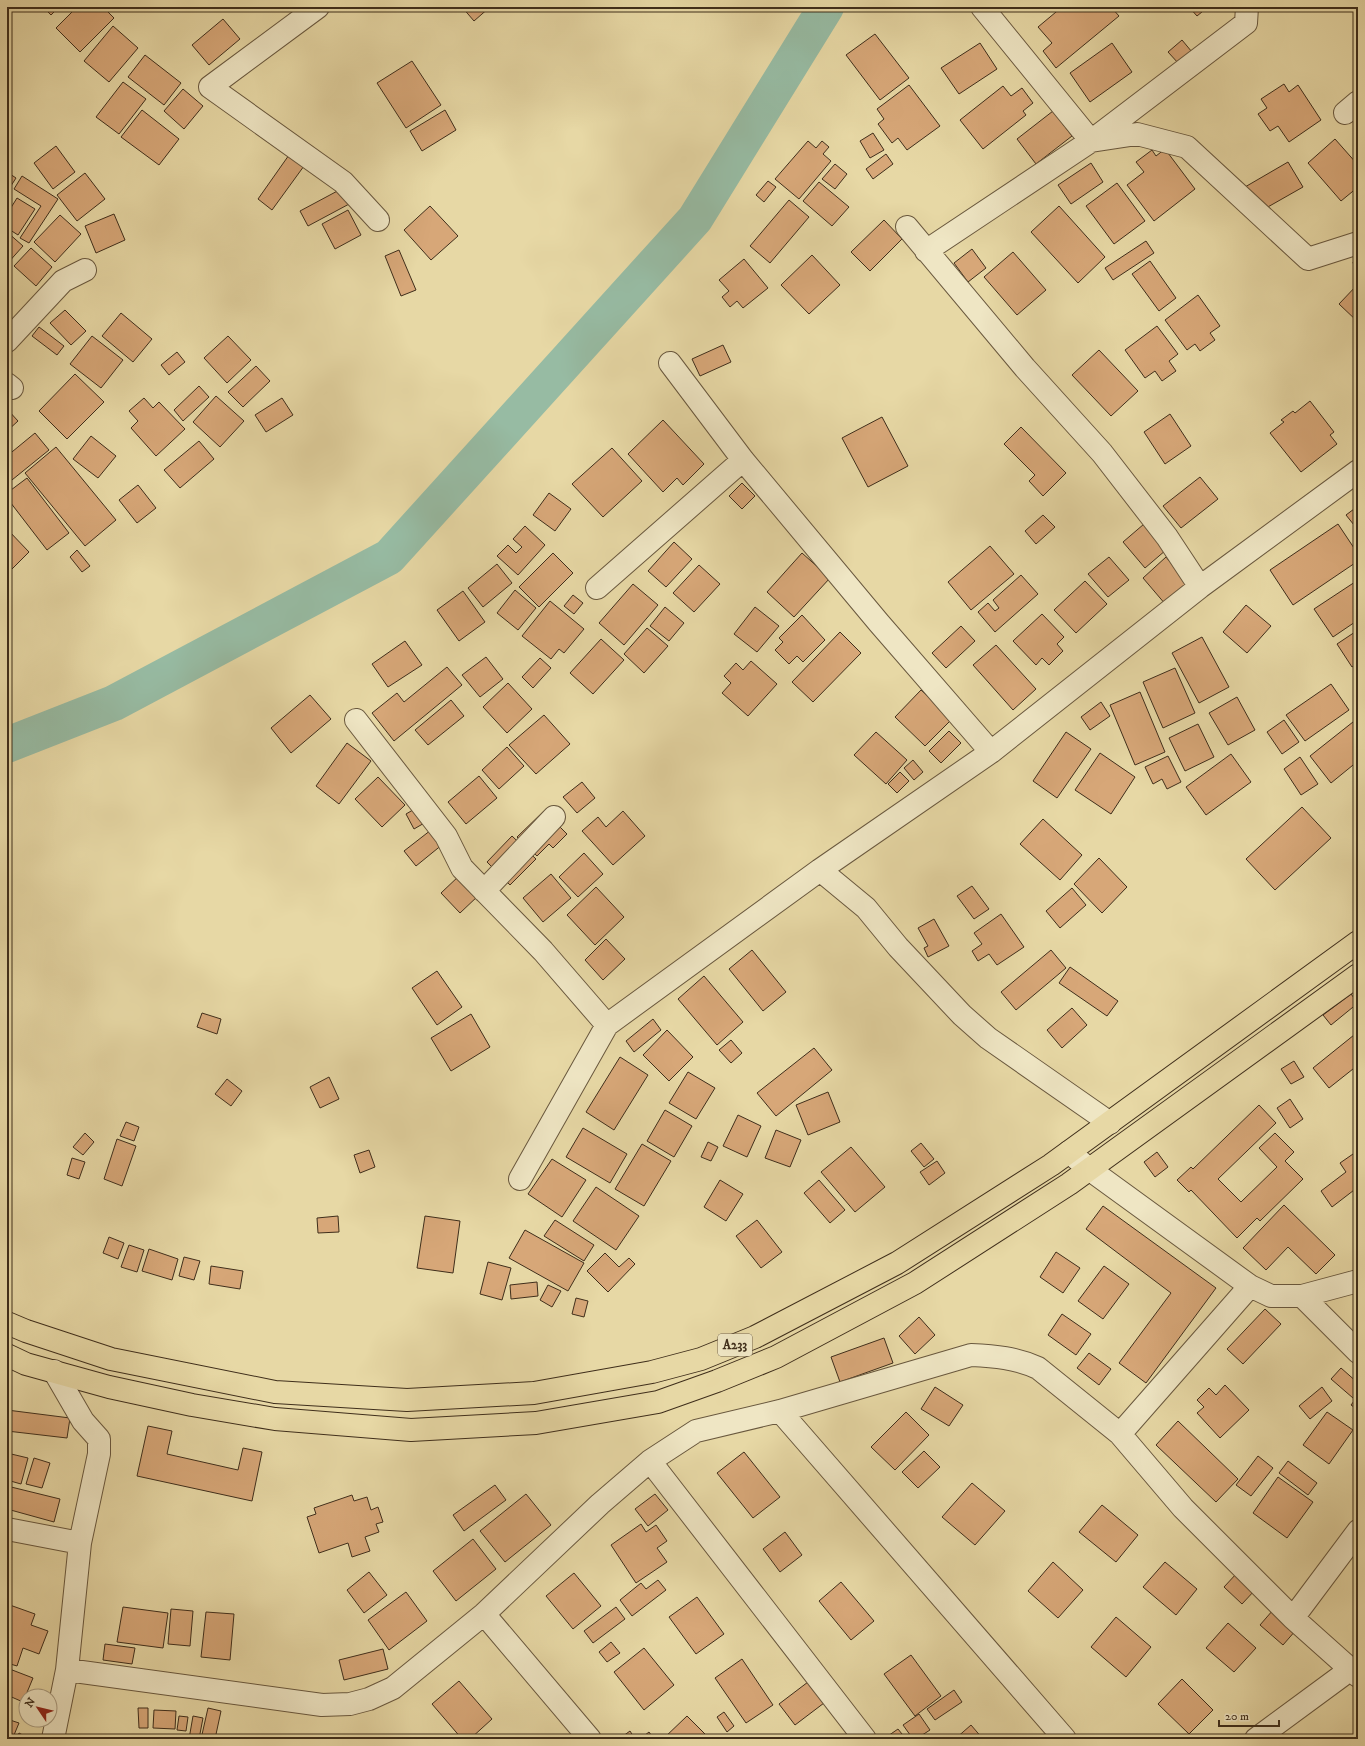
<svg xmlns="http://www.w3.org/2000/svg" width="1365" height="1746" viewBox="0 0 1365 1746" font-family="'IM FELL DW Pica',serif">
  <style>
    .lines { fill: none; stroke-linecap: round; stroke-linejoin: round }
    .river { stroke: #97bba3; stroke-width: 36 }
    .building { fill: #d7a778; stroke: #3f2e1b }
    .minor-casing { stroke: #69583e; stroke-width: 24 }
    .highway-casing { stroke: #3f2e1b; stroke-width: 24 }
    .minor { stroke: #efe6c4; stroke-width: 22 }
    .highway { stroke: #e7d8a5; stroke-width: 22 }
    .labels { text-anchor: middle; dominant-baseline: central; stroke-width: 3; stroke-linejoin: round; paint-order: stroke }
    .shield { fill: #efe6c4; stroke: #74654e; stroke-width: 1 }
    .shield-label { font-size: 13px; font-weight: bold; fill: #3f2e1b }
  </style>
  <rect width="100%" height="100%" fill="#e7d8a5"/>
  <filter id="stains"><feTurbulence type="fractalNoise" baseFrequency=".005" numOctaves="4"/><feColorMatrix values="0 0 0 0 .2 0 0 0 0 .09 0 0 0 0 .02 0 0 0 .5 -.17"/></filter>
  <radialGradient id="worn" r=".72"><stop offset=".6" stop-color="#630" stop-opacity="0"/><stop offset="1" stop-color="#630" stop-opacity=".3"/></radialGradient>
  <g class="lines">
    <!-- river -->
    <path class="river" d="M7,745L114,703L389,557L695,219L826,7"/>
  </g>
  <!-- building -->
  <path class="building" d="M43,7H59L51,15Z
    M77,7H103L114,18L80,52L56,28Z
    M462,7H490L474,21Z
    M1062,7H1111L1119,16L1056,68L1043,51L1052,43L1038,27Z
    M1189,7H1208L1197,16Z
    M223,19L240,39L209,65L192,45Z
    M113,26L138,48L109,82L84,61Z
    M875,34L909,78L880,100L846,55Z
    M1182,40L1192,52L1179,64L1168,52Z
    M980,43L997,69L959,94L941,68Z
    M1112,43L1132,72L1090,102L1070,73Z
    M145,55L181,83L164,105L128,77Z
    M412,61L441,105L406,128L377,83Z
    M123,82L146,99L119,134L96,117Z
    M1284,84L1289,92L1298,85L1321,120L1289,142L1278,126L1270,131L1258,114L1267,108L1261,99Z
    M909,85L940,126L907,150L898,138L892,143L878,124L884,119L877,109Z
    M1003,86L1011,96L1022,88L1033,103L1023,111L1026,115L983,149L960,120Z
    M183,89L203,106L184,129L164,111Z
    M142,110L179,139L159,165L121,137Z
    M445,110L456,130L422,151L410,131Z
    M1053,111L1072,136L1036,164L1017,139Z
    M873,133L884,150L870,158L860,141Z
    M1335,139L1358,165V187L1341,201L1308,163Z
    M808,141L816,148L822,141L829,147L823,154L831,161L799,199L775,179Z
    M56,146L75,172L53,189L34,163Z
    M1165,149L1195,189L1154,221L1127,185L1144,172L1136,162L1152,150L1156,156Z
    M886,154L893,164L873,179L866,169Z
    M289,155L304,166L272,210L258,199Z
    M1288,162L1303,187L1259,212L1245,187Z
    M1091,163L1103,182L1071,204L1058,185Z
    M835,164L847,174L835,189L822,179Z
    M7,172L16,178L7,192Z
    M85,173L105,199L77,221L57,195Z
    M22,176L58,199L29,243L20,238L41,206L14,189Z
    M768,181L776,187L764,202L756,195Z
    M819,182L849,207L832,226L803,201Z
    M1117,183L1145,221L1114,244L1086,206Z
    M343,188L351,203L308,226L300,211Z
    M17,198L35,209L18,235L7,228V214Z
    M789,200L809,217L770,263L750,246Z
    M430,206L458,236L431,260L404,230Z
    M1059,206L1105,257L1078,283L1031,232Z
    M348,210L361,235L335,249L322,224Z
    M114,214L125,240L96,253L85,226Z
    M60,215L81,234L55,262L34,242Z
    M884,220L902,239L870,271L851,252Z
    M7,232L23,246L7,264Z
    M1146,241L1154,253L1113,280L1105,268Z
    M31,248L52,267L36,286L14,266Z
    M972,249L986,268L968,282L954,263Z
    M399,250L416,290L401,296L385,256Z
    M1013,252L1046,290L1017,315L984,277Z
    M812,255L840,285L809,314L781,285Z
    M744,259L768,288L743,308L737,301L730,307L722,297L729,291L719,280Z
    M1150,261L1176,298L1159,311L1132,274Z
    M1358,261V278H1357L1353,262Z
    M1358,284V322L1339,304Z
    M1198,295L1220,326L1210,333L1215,340L1200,351L1195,344L1187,350L1165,320Z
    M65,310L86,331L71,345L50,323Z
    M121,313L152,339L133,362L102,336Z
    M1157,326L1178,354L1169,361L1176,371L1162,381L1155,371L1145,378L1125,350Z
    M39,327L64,346L57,355L32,336Z
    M92,336L123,360L101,388L70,364Z
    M228,336L251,360L227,383L204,358Z
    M723,345L731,362L700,376L692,359Z
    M1099,350L1138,391L1111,416L1072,375Z
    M177,352L185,362L169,375L161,365Z
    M256,366L270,381L243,407L228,392Z
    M75,374L104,402L67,439L39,411Z
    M199,386L209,397L183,421L174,410Z
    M216,396L244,421L220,447L193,422Z
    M144,398L153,408L159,402L185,429L156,456L131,428L138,421L129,411Z
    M282,398L293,415L266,432L255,415Z
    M1310,401L1334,432L1330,435L1337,444L1301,472L1270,433L1284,422L1281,420L1293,411L1295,413Z
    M7,409L18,421L7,431Z
    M1170,414L1191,446L1165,464L1144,432Z
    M882,417L908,466L868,487L842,438Z
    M663,420L704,464L683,485L677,478L663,492L628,454Z
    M1021,427L1066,473L1043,496L1029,481L1035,475L1004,444Z
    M35,433L49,450L7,484V456Z
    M91,436L116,456L98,478L73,459Z
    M199,441L214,459L180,488L164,470Z
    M56,447L116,520L85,546L25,473Z
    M612,448L642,481L603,517L572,484Z
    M1200,477L1218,499L1181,528L1163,506Z
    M27,478L69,533L47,550L7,498V493Z
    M742,483L755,496L742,509L729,496Z
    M138,485L156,508L137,523L119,500Z
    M549,493L571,509L555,531L533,515Z
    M1358,506V530L1346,515Z
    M1043,515L1055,527L1036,544L1025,531Z
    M1144,524L1166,550L1145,568L1123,542Z
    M1338,524L1358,554V561L1293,605L1270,570Z
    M525,526L545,545L518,575L497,556L508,545L516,553L522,547L513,539Z
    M7,529L29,552L7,574Z
    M674,542L692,559L666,587L648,571Z
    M990,546L1014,574L971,610L948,582Z
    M77,550L90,566L82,572L70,557Z
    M553,553L573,573L539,607L519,587Z
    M802,553L830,578L794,617L767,592Z
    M1109,557L1129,580L1108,597L1088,574Z
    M1166,557L1189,585L1166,605L1143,578Z
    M497,564L512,583L483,607L468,588Z
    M699,565L720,584L694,612L673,593Z
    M1021,575L1038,594L995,632L978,612L988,603L995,611L999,608L993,600Z
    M1358,580V620L1333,637L1314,609Z
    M1085,581L1107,604L1076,633L1054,610Z
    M633,584L658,605L624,645L599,623Z
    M515,590L536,608L518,630L497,613Z
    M463,591L485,622L459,641L437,610Z
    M573,595L583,603L574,614L564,606Z
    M550,601L584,629L564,653L559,649L551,659L522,636Z
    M1246,605L1271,626L1247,653L1223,632Z
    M665,607L684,623L669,641L650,626Z
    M755,607L779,626L757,652L734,634Z
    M1042,614L1064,637L1057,644L1063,651L1049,665L1042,658L1036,665L1013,641Z
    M802,615L825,640L803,662L797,656L789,664L775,650L783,642L779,638Z
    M961,626L975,641L946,668L932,653Z
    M647,628L668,646L644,673L624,654Z
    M1358,630V663L1352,667L1337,644Z
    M840,632L861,653L813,702L792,682Z
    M1202,637L1229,687L1199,703L1172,653Z
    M601,639L624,660L593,694L570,673Z
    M405,641L422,665L388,687L372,664Z
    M996,645L1036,689L1013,710L973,665Z
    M486,657L503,679L480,697L462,675Z
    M540,658L551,668L533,688L522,677Z
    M751,661L777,684L748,716L722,693L731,683L724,676L736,663L743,670Z
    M447,667L462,685L394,741L372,713L397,693L404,702Z
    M1175,668L1195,713L1163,728L1143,682Z
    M508,683L532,709L507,733L483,707Z
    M1331,684L1349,710L1305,741L1286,715Z
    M921,690L952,719L925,746L895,717Z
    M1140,692L1165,752L1135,765L1110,705Z
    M310,695L331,719L291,753L271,728Z
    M1237,697L1255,730L1228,745L1209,713Z
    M451,700L464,716L428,745L415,730Z
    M1101,702L1110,716L1090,730L1081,717Z
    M544,715L570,744L536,774L509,745Z
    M1358,718V761L1331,783L1310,756Z
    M1284,720L1299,742L1282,754L1267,732Z
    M1198,724L1214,757L1185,771L1169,738Z
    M949,731L961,743L941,763L929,751Z
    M876,732L907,760L886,784L854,755Z
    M1066,732L1091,749L1057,798L1033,781Z
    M347,743L371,761L339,804L316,786Z
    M507,747L524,766L499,789L482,770Z
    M1100,753L1135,777L1111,814L1075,790Z
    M1231,754L1251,782L1206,815L1186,787Z
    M1168,756L1181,782L1167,789L1162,779L1153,784L1145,767Z
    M1300,757L1318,784L1301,795L1284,769Z
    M913,760L923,772L914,780L904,768Z
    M900,772L909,781L897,793L888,784Z
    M479,776L497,798L466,824L448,802Z
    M378,777L405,805L382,827L355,799Z
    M582,782L595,798L577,813L563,797Z
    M418,807L426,822L414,829L406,814Z
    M1302,807L1331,838L1275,890L1246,859Z
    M544,811L567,834L553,848L549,844L537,856L517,837Z
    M623,811L645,836L613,865L582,831L598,817L606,827Z
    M1043,819L1082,855L1060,880L1020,844Z
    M431,830L443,844L416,866L404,851Z
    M512,836L536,859L510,885L487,862Z
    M584,853L603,874L578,897L559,877Z
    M1099,858L1127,887L1102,913L1074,884Z
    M551,874L571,898L543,922L523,898Z
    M460,875L479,895L460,913L441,893Z
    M972,886L989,909L974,919L957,896Z
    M596,887L624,917L595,945L567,915Z
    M1072,888L1086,905L1060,928L1046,911Z
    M1001,914L1024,947L997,965L989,954L978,961L972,951L982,944L974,933Z
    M934,919L949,946L928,957L924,948L928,946L918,928Z
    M606,939L625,959L603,980L585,960Z
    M752,950L786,992L763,1011L729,969Z
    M1051,950L1066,968L1016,1010L1001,992Z
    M1070,967L1118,1001L1107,1016L1059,983Z
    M437,971L462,1007L437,1025L412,988Z
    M704,976L743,1022L717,1045L678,999Z
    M1351,994L1358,1003L1331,1025L1323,1015Z
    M1072,1008L1087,1025L1062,1048L1047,1030Z
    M202,1013L221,1019L217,1034L197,1027Z
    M471,1014L490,1047L451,1071L431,1038Z
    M653,1019L661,1030L634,1052L626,1041Z
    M667,1030L693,1057L669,1081L643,1055Z
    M1354,1035L1358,1041V1065L1329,1088L1313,1068Z
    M731,1040L742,1053L731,1063L719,1050Z
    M814,1048L832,1070L776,1116L757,1093Z
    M620,1057L648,1075L614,1130L586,1112Z
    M1294,1061L1304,1077L1291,1084L1281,1069Z
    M688,1072L715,1088L696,1119L669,1103Z
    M329,1077L339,1099L320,1108L310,1087Z
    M227,1079L242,1091L231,1106L215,1094Z
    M828,1092L840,1122L808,1135L796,1105Z
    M1290,1099L1303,1119L1290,1128L1277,1108Z
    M1259,1105L1276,1123L1218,1179L1241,1202L1277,1167L1259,1148L1275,1133L1294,1152L1285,1161L1303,1179L1260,1221L1257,1218L1237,1238L1191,1190L1189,1192L1177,1180L1191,1167L1193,1169Z
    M665,1110L692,1126L674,1157L647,1141Z
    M738,1115L761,1126L747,1157L723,1146Z
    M126,1122L139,1127L134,1141L120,1136Z
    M583,1128L627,1154L610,1183L566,1157Z
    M776,1130L801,1140L790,1167L765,1158Z
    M85,1133L94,1142L83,1155L73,1147Z
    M117,1139L136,1146L122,1186L104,1179Z
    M708,1142L718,1147L711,1161L701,1157Z
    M921,1143L934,1159L924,1167L911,1151Z
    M642,1144L671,1161L644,1206L615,1189Z
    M851,1147L885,1187L855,1212L821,1172Z
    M369,1150L375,1167L360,1173L354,1155Z
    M1157,1152L1168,1167L1155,1177L1144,1162Z
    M1353,1154L1358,1161V1187L1332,1207L1321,1191L1346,1172L1340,1163Z
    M72,1158L85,1162L79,1179L67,1175Z
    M552,1159L586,1180L562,1217L528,1194Z
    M937,1161L945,1173L929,1185L920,1172Z
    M720,1180L743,1194L726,1221L704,1207Z
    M819,1180L845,1210L830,1223L804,1193Z
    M596,1187L639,1216L616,1250L573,1221Z
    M1284,1205L1335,1255L1316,1274L1288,1247L1266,1270L1243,1248Z
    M1103,1206L1216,1288L1146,1383L1119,1363L1171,1293L1086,1229Z
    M338,1216L339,1232L318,1233L317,1218Z
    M425,1216L460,1221L453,1273L417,1268Z
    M555,1220L594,1245L584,1261L544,1236Z
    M757,1220L782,1252L761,1268L736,1236Z
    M525,1230L584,1263L568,1291L509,1258Z
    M109,1237L124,1243L118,1259L103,1253Z
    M129,1245L144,1250L137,1272L121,1267Z
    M149,1249L178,1259L172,1280L142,1271Z
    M1056,1252L1080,1268L1063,1293L1040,1277Z
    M605,1253L619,1267L629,1258L635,1264L608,1292L587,1271Z
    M184,1257L200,1261L194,1280L179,1276Z
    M488,1262L511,1268L502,1300L480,1294Z
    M211,1266L243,1271L240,1289L209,1284Z
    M1104,1266L1129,1284L1103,1319L1078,1301Z
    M537,1282L538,1296L511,1299L510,1285Z
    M548,1285L561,1291L552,1307L540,1300Z
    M576,1298L588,1301L584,1317L572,1314Z
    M1265,1309L1281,1324L1243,1364L1227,1349Z
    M1062,1314L1091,1334L1076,1355L1048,1335Z
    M919,1317L935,1335L915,1354L899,1336Z
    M884,1338L893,1363L840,1382L831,1357Z
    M1089,1353L1111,1369L1099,1385L1077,1368Z
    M1341,1368L1358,1383V1392L1353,1398L1331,1379Z
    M1225,1385L1249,1410L1220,1438L1197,1413L1204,1407L1197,1400L1209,1388L1216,1395Z
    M935,1387L963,1405L949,1426L921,1409Z
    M1322,1387L1332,1401L1310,1419L1299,1406Z
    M1358,1396V1410L1351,1405Z
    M7,1410L70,1418L67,1438L7,1431Z
    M906,1412L929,1435L895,1470L871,1447Z
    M1327,1412L1353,1430L1329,1464L1303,1445Z
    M1178,1421L1238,1479L1216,1502L1156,1445Z
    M148,1426L172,1431L167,1454L238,1470L243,1448L262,1452L252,1501L137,1476Z
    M924,1451L940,1467L918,1488L902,1472Z
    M744,1452L780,1497L753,1518L717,1473Z
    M7,1453L28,1458L21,1484L7,1480Z
    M1258,1456L1273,1468L1251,1496L1236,1485Z
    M34,1458L50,1463L42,1488L26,1484Z
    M1288,1461L1317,1483L1308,1495L1279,1473Z
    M1278,1477L1313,1502L1287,1538L1253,1513Z
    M972,1483L1005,1511L975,1545L942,1517Z
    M495,1485L506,1500L464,1531L453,1515Z
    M7,1486L60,1499L54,1522L7,1509Z
    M526,1494L551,1525L505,1562L480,1531Z
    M655,1494L668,1510L648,1526L635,1509Z
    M352,1495L354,1501L367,1497L371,1510L378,1507L383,1522L376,1524L379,1532L365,1537L370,1551L352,1557L348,1543L319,1553L307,1517L316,1514L314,1508Z
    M1102,1505L1138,1535L1116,1562L1079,1532Z
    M641,1524L646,1532L656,1525L667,1541L657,1548L667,1562L636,1583L611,1545Z
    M785,1532L802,1555L780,1572L763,1549Z
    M473,1539L496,1569L456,1601L433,1571Z
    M1053,1562L1083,1590L1058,1618L1028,1591Z
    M1165,1562L1197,1589L1176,1615L1143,1587Z
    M369,1572L387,1595L364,1613L347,1590Z
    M574,1573L601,1606L573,1629L546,1596Z
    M1237,1573L1255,1590L1242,1604L1224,1587Z
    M658,1580L666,1590L632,1616L620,1600L641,1583L646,1589Z
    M841,1582L874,1621L851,1640L819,1601Z
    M406,1592L427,1621L389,1650L368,1620Z
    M697,1597L724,1634L696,1654L669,1617Z
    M7,1604L35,1614L31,1625L48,1631L39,1654L23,1648L17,1666L7,1663Z
    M123,1607L168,1613L163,1648L117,1642Z
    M616,1607L625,1619L593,1643L584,1631Z
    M171,1609L193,1611L190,1646L168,1644Z
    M1273,1610L1296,1630L1283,1645L1260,1625Z
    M206,1612L234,1614L230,1660L201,1657Z
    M1116,1617L1151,1647L1126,1677L1091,1647Z
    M1228,1623L1256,1648L1234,1672L1206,1648Z
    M611,1642L620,1653L607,1662L599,1652Z
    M105,1644L135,1648L132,1664L103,1660Z
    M644,1648L674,1685L644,1710L614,1672Z
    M383,1649L388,1669L344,1680L339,1660Z
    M911,1655L941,1696L915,1716L884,1674Z
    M742,1659L773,1705L746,1723L715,1678Z
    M7,1668L33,1678L23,1702L7,1695Z
    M1182,1679L1213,1710L1189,1734L1158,1704Z
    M459,1681L492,1719L470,1739H462L432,1704Z
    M808,1682L824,1703L795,1725L779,1704Z
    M954,1690L962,1702L935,1720L927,1709Z
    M138,1708H148V1728H139Z
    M208,1708L221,1711L215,1739H201Z
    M154,1710L176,1711L175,1729L153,1728Z
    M724,1712L734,1726L727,1732L717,1717Z
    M919,1714L930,1730L916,1739H913L903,1725Z
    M179,1716L188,1717L186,1731L177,1730Z
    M193,1716L203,1718L199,1739H189Z
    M687,1716L710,1739H663Z
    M7,1719L19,1723L14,1735L7,1732Z
    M971,1725L983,1739H955Z
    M898,1729L906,1739H886L885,1738Z
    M630,1731L635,1739H619Z
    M649,1732L654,1739H640Z
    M19,1733L30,1739H16Z"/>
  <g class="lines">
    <!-- minor casing -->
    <g class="minor-casing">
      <path id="minor" d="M318,7L210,87L343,182L378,220
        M982,7L1091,141L1137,134L1187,147L1308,259L1358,243
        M1345,113L1358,102
        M907,227L1025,368L1102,453L1167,537L1200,587
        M926,251L1091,141L1246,23L1247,7
        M7,341L63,281L85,270
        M670,363L743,460L879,623L991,752
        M7,384L12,388
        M597,588L743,460
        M356,720L446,836L462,868L543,951L607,1025
        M820,870L866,908L898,947L962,1015L988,1038L1110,1123
        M484,891L554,817
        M1069,1152L1089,1169L1250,1286L1271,1296H1302L1358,1281
        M520,1179L607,1025L820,870L991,752L1200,587L1358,471
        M1302,1296L1358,1352
        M780,1411L1065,1739
        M1120,1434L1250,1286
        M650,1461L865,1739
        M7,1529L80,1543
        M484,1614L590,1739
        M1293,1618L1358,1531
        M67,1670L322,1705L350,1704L369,1699L393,1688L484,1614L600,1504L650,1461L696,1431L780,1411L971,1355C995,1356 1016,1358 1038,1368L1120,1434L1183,1508L1293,1618L1358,1676
        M53,1739L67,1670L80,1543L99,1454V1439L83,1421L54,1371
        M1256,1739L1351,1669"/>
    </g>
    <!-- highway casing -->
    <g class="highway-casing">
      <path id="highway" d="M7,1323L26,1331L111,1359L275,1392L407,1400L534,1393L652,1372L701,1359L755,1337L897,1263L1051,1165L1358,942
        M7,1355L26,1364L109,1387L192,1405L275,1419L411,1430L536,1423L658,1402L717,1381L776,1357L915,1283L1069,1184L1358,975"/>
    </g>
    <!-- minor -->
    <use href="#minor" class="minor"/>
    <!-- highway -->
    <use href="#highway" class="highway"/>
  </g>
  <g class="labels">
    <!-- shield labels -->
    <rect class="shield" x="718" y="1334" width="34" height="22" rx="3"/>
    <g class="shield-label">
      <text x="735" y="1345">A233</text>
    </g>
  </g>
  <!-- margin -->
  <rect width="1365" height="1746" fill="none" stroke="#e7d8a5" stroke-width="24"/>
  <rect x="8" y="8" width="1349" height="1730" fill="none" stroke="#3f2e1b" stroke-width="2"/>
  <rect x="12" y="12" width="1341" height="1722" fill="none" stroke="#3f2e1b"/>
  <!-- north arrow -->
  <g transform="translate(38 1708) rotate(305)"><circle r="19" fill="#efe6c4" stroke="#a99c80"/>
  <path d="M0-3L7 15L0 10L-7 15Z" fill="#8f2418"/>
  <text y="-6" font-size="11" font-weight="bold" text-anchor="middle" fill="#3f2e1b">N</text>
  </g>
  <!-- scale -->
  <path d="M1219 1720v6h60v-6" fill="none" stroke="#3f2e1b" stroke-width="2"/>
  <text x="1225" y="1720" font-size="12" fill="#3f2e1b" stroke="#efe6c4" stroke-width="3" paint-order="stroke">20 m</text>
  <rect width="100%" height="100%" filter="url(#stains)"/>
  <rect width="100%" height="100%" fill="url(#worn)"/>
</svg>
